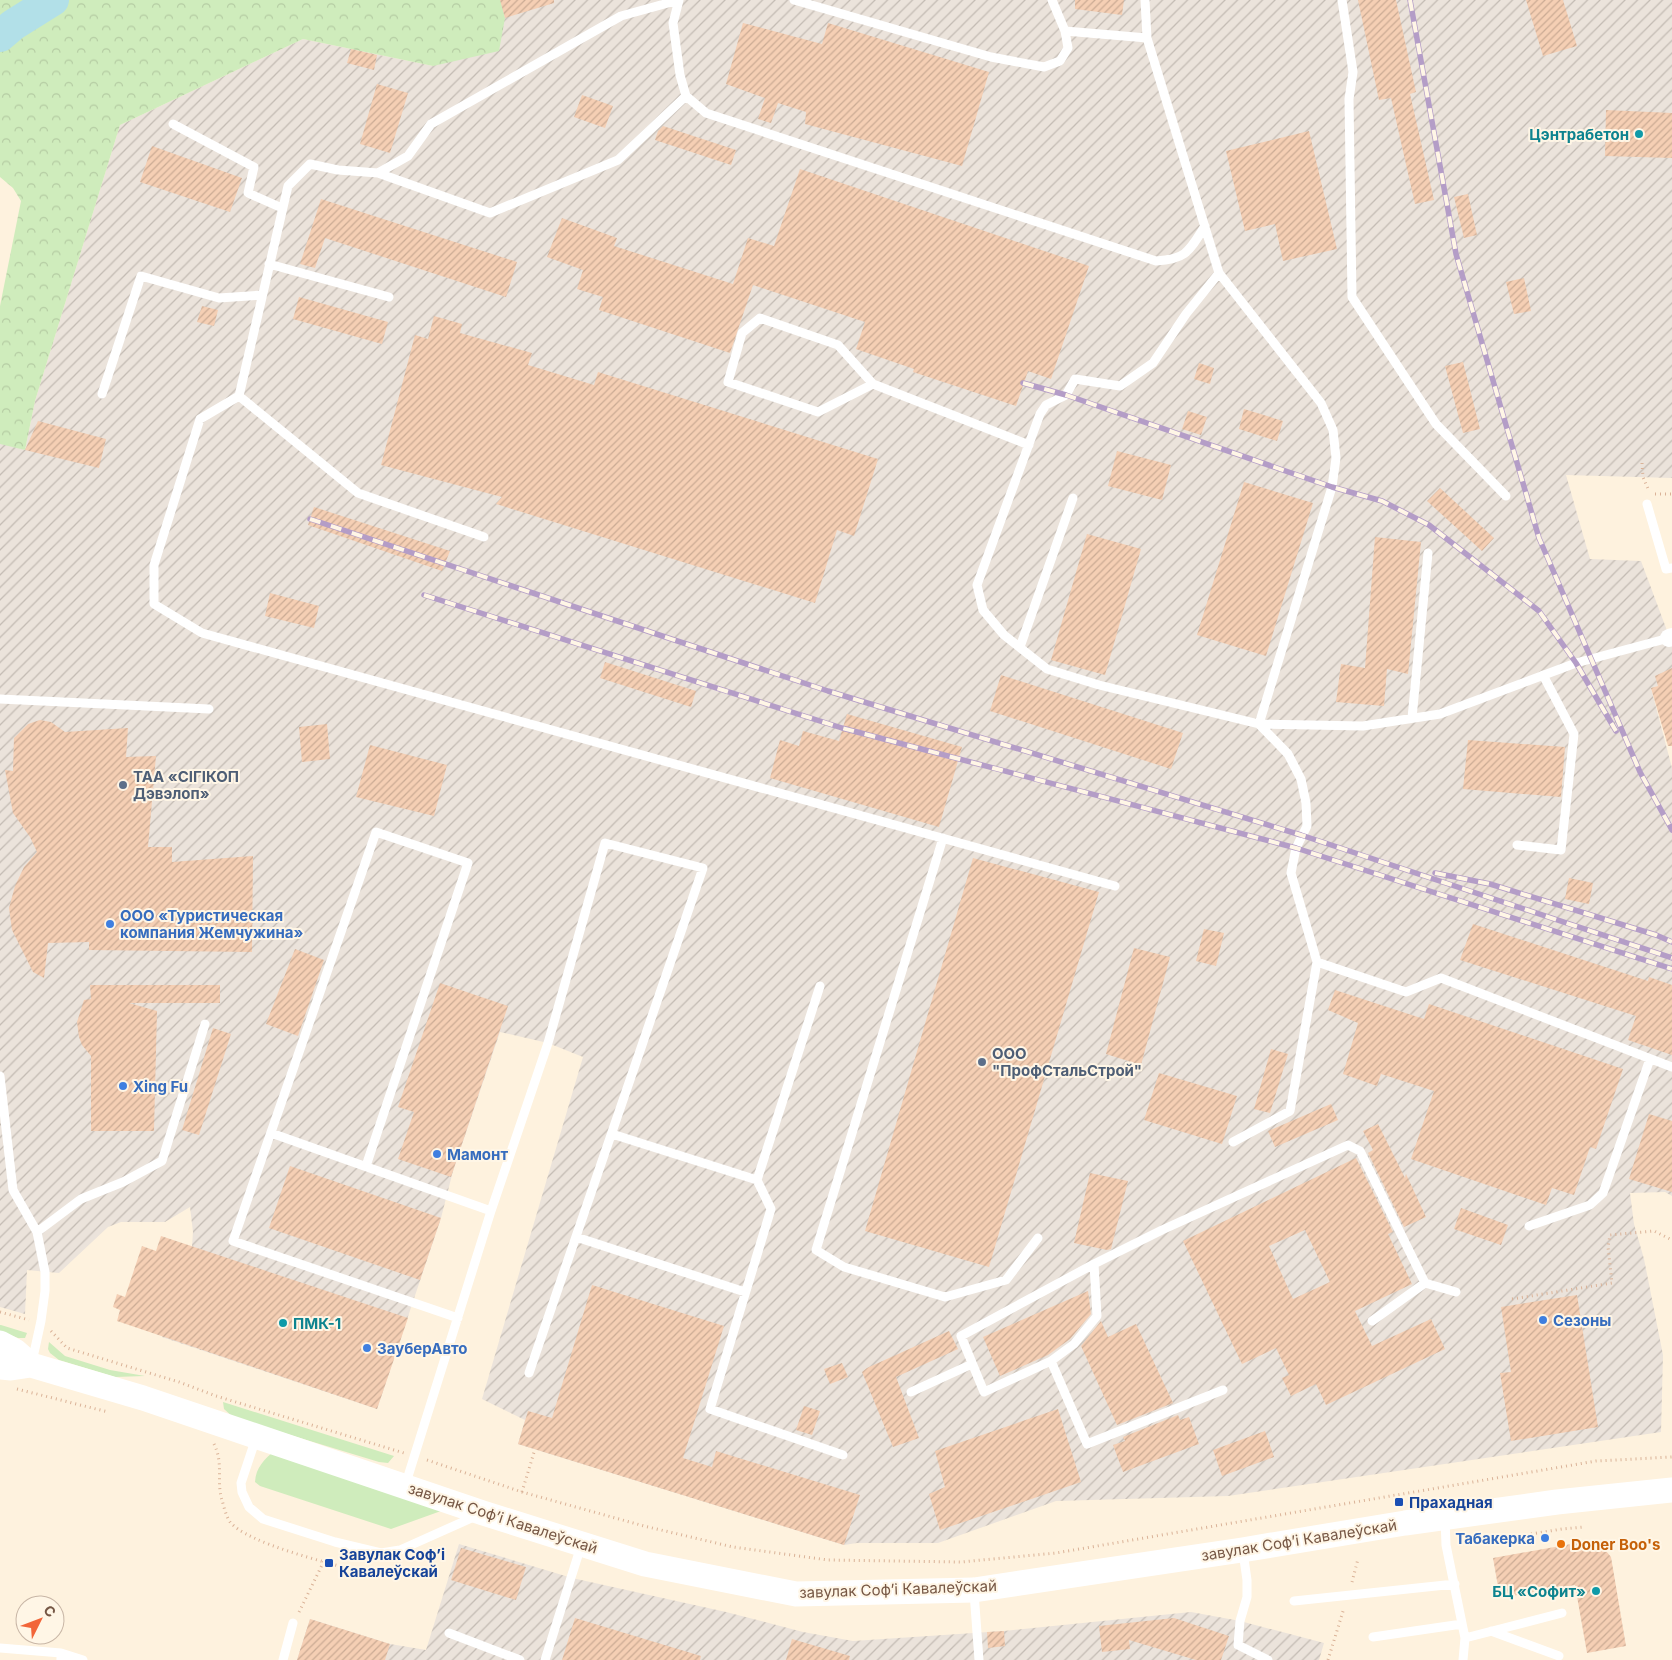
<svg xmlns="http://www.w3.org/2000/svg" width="1672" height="1660" viewBox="0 0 1672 1660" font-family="Inter,sans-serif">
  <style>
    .industrial { fill: url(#industrial-furrows) }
    .green { fill: #cfecbc }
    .forest { fill: url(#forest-crowns) }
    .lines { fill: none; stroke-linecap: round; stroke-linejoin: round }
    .river { stroke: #b2e0e8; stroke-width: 32 }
    .building { fill: url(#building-hatch); fill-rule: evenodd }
    .path { stroke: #dab297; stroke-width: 3; stroke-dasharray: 1 4; stroke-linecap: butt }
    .lane { stroke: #fff; stroke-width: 9 }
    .street { stroke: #fff; stroke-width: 18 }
    .secondary { stroke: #fff; stroke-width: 25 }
    .rail-casing { stroke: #b49dc7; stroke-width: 5.5 }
    .rail { stroke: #fff6e6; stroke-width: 4; stroke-dasharray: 11; stroke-linecap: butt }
    .culture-dot { fill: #0f9aa8; stroke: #fff6e6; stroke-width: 2 }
    .service-dot { fill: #5c6f8a; stroke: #fff6e6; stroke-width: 2 }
    .shop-dot { fill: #3f7fe0; stroke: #fff6e6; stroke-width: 2 }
    .transit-dot { fill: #1a4fb4; stroke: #fff6e6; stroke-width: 2 }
    .food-dot { fill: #e8710a; stroke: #fff6e6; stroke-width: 2 }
    .labels { text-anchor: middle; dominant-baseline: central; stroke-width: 4; stroke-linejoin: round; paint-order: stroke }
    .culture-label { font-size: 15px; font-weight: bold; fill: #0d838f; stroke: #fff6e6; text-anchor: end }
    .service-label { font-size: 15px; font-weight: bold; fill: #4e5e75; stroke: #fff6e6; text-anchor: start }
    .shop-label { font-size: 15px; font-weight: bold; fill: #366cbe; stroke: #fff6e6; text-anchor: start }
    .transit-label { font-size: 15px; font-weight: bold; fill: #164399; stroke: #fff6e6; text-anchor: start }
    .street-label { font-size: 15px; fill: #765745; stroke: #fff6e6 }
    .food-label { font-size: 15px; font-weight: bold; fill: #c56008; stroke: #fff6e6; text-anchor: start }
  </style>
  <defs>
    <pattern id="industrial-furrows" width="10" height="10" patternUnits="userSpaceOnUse" patternTransform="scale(1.25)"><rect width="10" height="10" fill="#ebe3db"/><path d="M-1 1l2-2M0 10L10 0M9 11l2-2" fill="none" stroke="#c3bbb3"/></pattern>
    <pattern id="forest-crowns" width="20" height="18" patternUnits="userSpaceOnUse" patternTransform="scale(1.25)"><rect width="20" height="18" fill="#cfecbc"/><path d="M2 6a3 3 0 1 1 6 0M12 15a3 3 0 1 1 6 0" fill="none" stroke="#b5cca3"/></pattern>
    <pattern id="building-hatch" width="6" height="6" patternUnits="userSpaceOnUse" patternTransform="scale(1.25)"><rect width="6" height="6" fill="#f5cfb4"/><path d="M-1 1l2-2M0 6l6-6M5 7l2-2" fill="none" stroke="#cbab94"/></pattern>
  </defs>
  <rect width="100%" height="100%" fill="#fef2de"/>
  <!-- industrial -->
  <path class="industrial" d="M505,0H1672V478L1566,475L1590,559L1641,561L1672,644V682L1651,688L1672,768V1196L1665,1192L1630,1193L1634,1224L1644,1259L1663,1355L1661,1432L1228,1496L1056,1501L938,1543H857L844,1545L518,1444L525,1420L482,1399L583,1057L548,1043L500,1032L453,1171L441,1218L377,1409L162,1337L192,1246L193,1232L190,1207L165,1222H121L108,1227L59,1273L27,1270L25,1314L0,1307V441L25,450L35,401L120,125L303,39L433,66L501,1Z
    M459,1544L572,1578L726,1612L803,1632L853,1641L1004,1631L1191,1612L1240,1621L1324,1643L1319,1660H297L310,1619L390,1644L426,1650Z"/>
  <!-- green -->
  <path class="green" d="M0,1325H1L27,1333L25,1338H18L0,1331Z
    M49,1342L65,1356L110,1370L145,1376L115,1377L59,1360L50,1353L48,1349Z
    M223,1402L394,1456L388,1463L379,1462L234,1418L224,1409Z
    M275,1450L441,1511L391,1529L260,1486L255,1482C256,1467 264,1460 275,1450Z"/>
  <!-- forest -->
  <path class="forest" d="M0,0H505L501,2L505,18L499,51L433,66L303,39L120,125L35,401L25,450L0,444V306L21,201L13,188L0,177Z"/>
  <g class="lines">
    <!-- river -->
    <path class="river" d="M0,36L13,25L53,0"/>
  </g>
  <!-- building -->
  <path class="building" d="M500,0H554V3L505,18Z
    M1075,0H1124L1122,15L1075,9Z
    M1358,0H1396L1416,92L1410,94L1434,200L1415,204L1391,98L1379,100Z
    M1526,0H1563L1577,46L1543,56Z
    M743,23L822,44L828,23L989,72L962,166L805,124L806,112L778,103L771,123L758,119L765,98L726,84Z
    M351,49L377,55L374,70L347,63Z
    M377,84L408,93L390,153L360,144Z
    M582,95L613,106L605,128L574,117Z
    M1606,110L1672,113V158L1605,156Z
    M663,126L736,150L731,165L655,140L658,131Z
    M1309,131L1337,249L1283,261L1275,224L1245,231L1226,151Z
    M152,146L242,178L230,212L140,182Z
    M800,169L1089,266L1051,379L1028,371L1016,406L913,372L914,369L856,349L865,322L753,285L730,353L599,310L603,297L577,289L583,270L547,257L562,218L617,238L614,246L733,284L748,238L774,246Z
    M1468,194L1477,235L1464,238L1454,197Z
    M321,199L517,262L506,297L325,238L315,268L300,264Z
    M1524,278L1531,311L1514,314L1506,282Z
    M299,297L388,322L382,344L293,319Z
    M202,306L218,310L214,326L197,322Z
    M434,316L462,324L460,333L532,353L528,365L594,385L598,372L878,459L854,536L837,530L815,603L496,504L502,497L381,465L415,335L428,339Z
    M1463,362L1480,429L1463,433L1445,366Z
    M1199,363L1214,368L1210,384L1194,379Z
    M1244,409L1283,421L1277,441L1239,429Z
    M1188,411L1207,417L1201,435L1182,429Z
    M38,421L106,439L99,468L25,450Z
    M1117,451L1171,465L1162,500L1108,486Z
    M1244,482L1313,503L1266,656L1197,635Z
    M1440,488L1494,538L1482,551L1427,501Z
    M314,507L450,551L442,571L308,525Z
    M1087,534L1141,549L1105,675L1051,660Z
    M1375,537L1421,542L1408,674L1387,669L1384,706L1336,702L1341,664L1365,668Z
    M270,593L319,606L314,628L265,616Z
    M605,662L696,691L691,707L600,678Z
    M1672,668V746H1668L1651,688L1658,686L1655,676Z
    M1001,675L1183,733L1171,769L990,711Z
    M847,714L962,747L939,827L770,778L780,740L799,746L803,731L839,741Z
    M40,720L51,722L65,732L128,728L126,757L156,756L148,847H172V862L253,856L252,952L89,950V942L48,943L44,978L33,972L12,930L9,908L15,886L24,867L37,852L30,837L13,813L5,770L13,771L14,738L28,724Z
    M327,724L330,759L302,762L299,727Z
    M1468,740L1565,747L1561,797L1463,789Z
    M370,745L447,765L434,816L356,797Z
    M973,858L1099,892L989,1267L865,1231Z
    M1569,878L1593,883L1589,904L1565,899Z
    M1473,924L1648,981L1649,977L1672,985V1055L1628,1040L1636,1016L1460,960Z
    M1204,929L1224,933L1216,966L1196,961Z
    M1134,948L1170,957L1141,1065L1106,1054Z
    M295,949L324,960L298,1036L266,1024Z
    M440,983L508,1006L451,1177L398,1159L414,1112L398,1107Z
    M90,985H220V1003H129L157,1011L154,1131H91V1056L82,1045L79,1037L77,1022L84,1000L91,999Z
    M1335,990L1424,1019L1429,1004L1623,1069L1596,1149L1590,1147L1574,1195L1552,1188L1546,1205L1411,1159L1434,1091L1381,1074L1377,1086L1343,1074L1358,1023L1328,1010Z
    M213,1028L231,1034L199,1135L182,1130Z
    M1271,1049L1288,1054L1270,1113L1254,1109Z
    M1159,1073L1237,1096L1222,1144L1144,1120Z
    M1331,1104L1338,1120L1275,1147L1268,1131Z
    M1649,1114L1672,1121V1192L1629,1179Z
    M1378,1124L1405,1178L1406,1174L1426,1217L1404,1227L1368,1153L1373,1150L1363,1131Z
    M1356,1158L1393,1232L1388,1234L1412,1284L1355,1311L1372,1346L1431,1319L1445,1349L1326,1405L1316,1384L1291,1396L1282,1378L1289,1375L1276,1348L1242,1364L1183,1241ZM1305,1230L1330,1282L1293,1299L1269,1246Z
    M290,1166L441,1218L420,1280L269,1228Z
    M1090,1173L1128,1181L1111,1249L1107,1250L1074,1243Z
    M1461,1208L1508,1225L1501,1245L1454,1229Z
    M161,1236L408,1318L377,1409L117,1321L120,1310L113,1307L117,1294L125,1297L142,1246L156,1251Z
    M592,1285L724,1326L683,1458L712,1467L716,1451L860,1495L844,1545L518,1444L528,1411L552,1418Z
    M1088,1291L1091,1314L1070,1339L1048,1355L1000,1376L983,1337Z
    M1577,1295L1598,1427L1511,1441L1500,1373L1511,1372L1501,1307Z
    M1101,1321L1108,1337L1136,1324L1173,1403L1117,1425L1081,1346Z
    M949,1331L958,1349L896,1377L919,1438L893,1447L862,1372L867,1368Z
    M842,1363L848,1377L830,1384L824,1369Z
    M804,1406L820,1411L812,1435L796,1430Z
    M1058,1409L1081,1482L940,1530L929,1494L945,1487L935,1451Z
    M1178,1415L1180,1420L1189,1417L1199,1444L1123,1472L1113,1445L1125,1441L1123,1437Z
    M1265,1431L1274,1457L1222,1476L1213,1450Z
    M1588,1541L1602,1546L1611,1557L1626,1646L1587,1653L1575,1585L1500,1598L1493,1558Z
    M461,1548L526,1567L516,1600L451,1580Z
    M575,1618L701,1656L700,1660H562Z
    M1174,1618L1229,1636L1221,1660H1196L1129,1640L1130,1649L1102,1652L1099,1626Z
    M310,1619L390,1644L385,1660H297Z
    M1004,1631L1005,1646L988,1648L987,1632Z
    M792,1639L850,1656L849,1660H786Z"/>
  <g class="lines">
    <!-- path -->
    <path class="path" d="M1642,463L1643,477L1649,491
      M1655,494H1672
      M1512,1299L1612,1283L1608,1247L1610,1235L1654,1231L1672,1240
      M0,1312L29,1320
      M51,1331L67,1348L179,1382L216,1396L404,1453
      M17,1389L108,1412
      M214,1444C224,1464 216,1481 222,1500C224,1507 226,1516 230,1522C247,1543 325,1562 354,1570
      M427,1460L522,1492L644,1526L733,1547L828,1560L961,1562L1056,1553L1596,1461L1672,1457
      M522,1492L535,1449
      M1531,1534L1562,1529L1584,1527
      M1352,1582L1358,1559
      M299,1612L324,1561
      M1328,1660L1344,1608"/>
    <!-- lane -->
    <path class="lane" d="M679,0L673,23L680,75L686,96L706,113L1156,261C1187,259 1189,251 1205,226
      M794,0L991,57L1044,67L1060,61L1068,48L1065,31
      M1052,0L1065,31L1147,38
      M1145,0L1147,38L1219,273L1321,403L1333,430L1336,458L1332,487L1259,724
      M1342,0L1353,72L1349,99L1352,297L1436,424L1506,496
      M173,124L254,167L248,193L282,208
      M378,173L490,213L618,160L686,96
      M269,264L389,297
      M1219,273L1186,314L1153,363L1120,386L1075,379L1066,395L1046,405L1040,414L977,585L983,610L1004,635L1047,669L1099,685L1259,724L1363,726L1440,714L1576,663L1669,638
      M873,384L818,412L728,382L742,333L760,318L838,345L873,384L1029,445
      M102,394L141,276L219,298L262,295
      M239,396L200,419L154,565V604L202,633L1115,886
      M1647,504L1666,569L1672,568
      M484,537L358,493L239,396L288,186L310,164L338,170L378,173L408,156L431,124L621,16L679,0
      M1020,647L1073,498
      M0,699L209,709
      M1412,718L1428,553
      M943,838L816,1250L844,1267L945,1297L1006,1280L1038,1238
      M1517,845L1561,850L1574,734L1543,675
      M1317,962L1406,992L1441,978L1672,1067
      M0,1076L13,1190L37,1232L45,1272V1291L41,1321L32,1362
      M271,1133L491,1211
      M612,1134L757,1180L771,1209L710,1409L843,1455
      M1233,1142L1290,1111L1317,962L1291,873L1296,848L1307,826L1306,803L1301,779L1288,754L1259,724
      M366,1166L468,863L376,832L233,1241L458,1318
      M757,1180L820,986
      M1529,1226L1590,1205L1603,1193L1650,1059
      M37,1232L81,1199L123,1182L162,1161L205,1024
      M576,1237L745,1292
      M1094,1264L961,1336L984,1392L1051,1361L1074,1344L1097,1316L1094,1264L1162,1230L1348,1145L1360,1151L1425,1283
      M1372,1321L1425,1283L1456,1292
      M1051,1361L1087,1444L1223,1390
      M911,1392L972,1364
      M256,1438L241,1483L242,1492L249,1507L263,1519L335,1542L381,1553L400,1550L476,1516
      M405,1486L491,1211L548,1043L605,843L703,868L529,1373
      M1445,1518L1446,1545L1465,1638L1463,1660
      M1243,1552L1247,1580V1597L1240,1621L1238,1645L1268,1660
      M974,1592L979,1660
      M1294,1601L1455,1584
      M1491,1631L1559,1656
      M449,1633L520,1660
      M1373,1637L1462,1624
      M1465,1638L1562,1613
      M0,1648L61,1653
      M61,1660V1653L83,1660
      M283,1660L293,1623
      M545,1660L581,1546"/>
    <!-- street -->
    <path class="street" d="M1669,638L1672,637"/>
    <!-- secondary -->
    <path class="secondary" d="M0,1343L15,1351L31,1365L143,1398L483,1513L645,1564L796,1594L974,1590L1242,1550L1405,1523L1557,1502L1672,1490
      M0,1367L11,1368L31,1365"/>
    <!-- rail casing -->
    <g class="rail-casing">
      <path id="rail" d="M1410,0L1456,254L1539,538L1640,772L1672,830
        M1023,383L1066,395L1332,487L1382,501L1429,525L1539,611L1576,663L1616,731
        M310,519L828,691L1301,835L1672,958
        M424,595L842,728L1296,848L1672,969
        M1435,873L1490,884L1656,935L1672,942"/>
    </g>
    <!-- rail -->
    <use href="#rail" class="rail"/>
  </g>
  <!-- markers -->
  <g class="culture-dot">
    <circle cx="1639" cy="134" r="5"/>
    <circle cx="283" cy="1323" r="5"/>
    <circle cx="1596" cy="1591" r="5"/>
  </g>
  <g class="service-dot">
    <circle cx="123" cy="785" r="5"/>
    <circle cx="982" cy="1062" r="5"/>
  </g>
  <g class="shop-dot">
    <circle cx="110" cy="924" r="5"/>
    <circle cx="123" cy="1086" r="5"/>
    <circle cx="437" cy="1154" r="5"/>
    <circle cx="1543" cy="1320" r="5"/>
    <circle cx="367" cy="1348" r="5"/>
    <circle cx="1545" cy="1538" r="5"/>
  </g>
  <g class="transit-dot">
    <rect x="1394" y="1497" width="10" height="10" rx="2.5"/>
    <rect x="324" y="1558" width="10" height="10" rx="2.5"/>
  </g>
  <circle class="food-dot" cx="1561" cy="1544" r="5"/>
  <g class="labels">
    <!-- culture labels -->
    <g class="culture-label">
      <text x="1629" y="134">Цэнтрабетон</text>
      <text x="293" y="1323" text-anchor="start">ПМК-1</text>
      <text x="1586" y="1591">БЦ «Софит»</text>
    </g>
    <!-- service labels -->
    <g class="service-label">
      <text x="133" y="776">ТАА «СІГІКОП<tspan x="133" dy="17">Дэвэлоп»</tspan></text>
      <text x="992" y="1053">ООО<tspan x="992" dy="17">"ПрофСтальСтрой"</tspan></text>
    </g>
    <!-- shop labels -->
    <g class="shop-label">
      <text x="120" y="915">ООО «Туристическая<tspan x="120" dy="17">компания Жемчужина»</tspan></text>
      <text x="133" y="1086">Xing Fu</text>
      <text x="447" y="1154">Мамонт</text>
      <text x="1553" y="1320">Сезоны</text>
      <text x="377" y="1348">ЗауберАвто</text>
      <text x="1535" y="1538" text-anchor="end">Табакерка</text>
    </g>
    <!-- transit labels -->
    <g class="transit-label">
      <text x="1409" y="1502">Прахадная</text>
      <text x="339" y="1554">Завулак Софʼі<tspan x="339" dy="17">Кавалеўскай</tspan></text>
    </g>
    <!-- street labels -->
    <g class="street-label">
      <text transform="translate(503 1518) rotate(18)">завулак Софʼі Кавалеўскай</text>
      <text transform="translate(1299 1540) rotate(-9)">завулак Софʼі Кавалеўскай</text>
      <text transform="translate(898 1589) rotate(-2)">завулак Софʼі Кавалеўскай</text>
    </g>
    <!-- food labels -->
    <g class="food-label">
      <text x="1571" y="1544">Doner Boo's</text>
    </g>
  </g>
  <!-- north arrow -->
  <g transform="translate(40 1620) rotate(48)"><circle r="24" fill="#fff6e6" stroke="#c8b6a6"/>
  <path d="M0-4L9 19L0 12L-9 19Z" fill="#f26539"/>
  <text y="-8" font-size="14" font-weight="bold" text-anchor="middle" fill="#765745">С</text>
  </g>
</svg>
